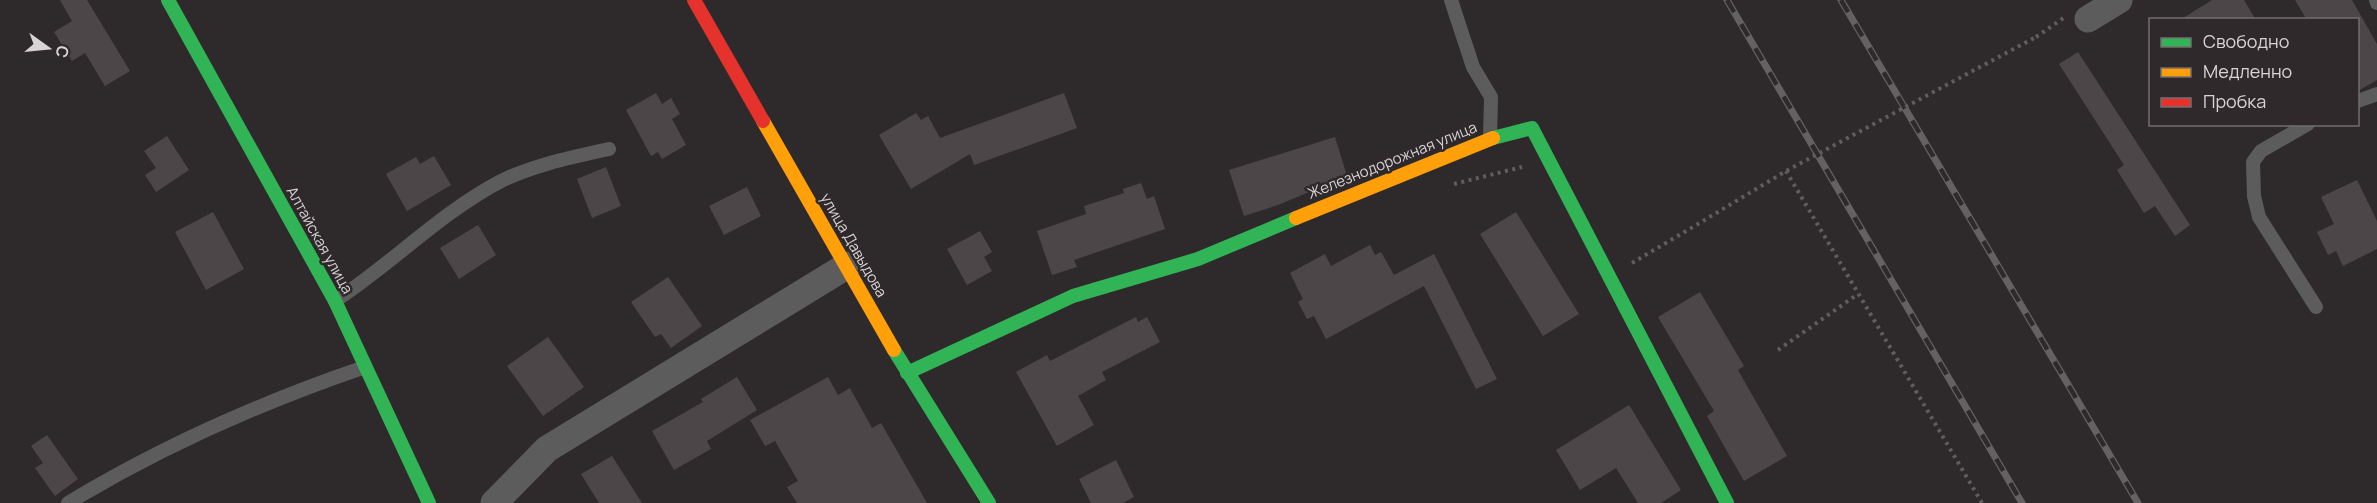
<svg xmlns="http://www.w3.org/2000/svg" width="2377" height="503" viewBox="0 0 2377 503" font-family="Manrope,sans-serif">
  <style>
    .building { fill: #4d4649 }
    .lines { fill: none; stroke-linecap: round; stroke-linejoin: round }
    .path { stroke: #5f5e5e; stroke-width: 4; stroke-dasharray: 3 4.5; stroke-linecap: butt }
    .lane { stroke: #5d5c5c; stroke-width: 14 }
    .street { stroke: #5d5c5c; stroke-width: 27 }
    .fast { stroke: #30b455; stroke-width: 14 }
    .slow { stroke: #ff9f0a; stroke-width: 14 }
    .jam { stroke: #e5322d; stroke-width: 14 }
    .rail-casing { stroke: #646162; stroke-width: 7 }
    .rail { stroke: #2f292b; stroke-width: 4.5; stroke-dasharray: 14; stroke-linecap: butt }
    .path-bridge { stroke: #5f5e5e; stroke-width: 4; stroke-dasharray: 3 4.5; stroke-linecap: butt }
    .labels { text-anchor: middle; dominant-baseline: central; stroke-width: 5; stroke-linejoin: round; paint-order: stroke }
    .street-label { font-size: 15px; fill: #d8d4d5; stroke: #2f292b }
  </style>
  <rect width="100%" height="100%" fill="#2e2a2c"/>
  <!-- building -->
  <path class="building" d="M60,0H87L130,71L105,86L85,53L72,61L54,32L72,21Z
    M2212,0H2244L2256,20H2180Z
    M2295,0H2352L2377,44V80L2358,91V20H2307Z
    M2078,52L2190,225L2175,236L2155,206L2144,213L2117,170L2124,165L2059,64Z
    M656,93L662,104L671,98L680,114L672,119L686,145L662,159L658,152L651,156L626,110Z
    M1064,93L1077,128L974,165L970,154L911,189L879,135L916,113L921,120L928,116L940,138Z
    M167,136L189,170L156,192L145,175L156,168L144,151Z
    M1335,137L1347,176L1278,205L1244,216L1229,170Z
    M434,156L451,185L407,211L386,174L416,157L420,164Z
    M606,167L621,206L592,218L577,179Z
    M2357,180L2377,221V249L2343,266L2336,251L2328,255L2317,232L2334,224L2321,197Z
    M1141,183L1147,199L1154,196L1165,229L1074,260L1077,267L1052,275L1037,231L1086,214L1084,206L1124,193L1123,189Z
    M747,187L761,216L724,235L709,206Z
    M213,212L244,269L206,290L175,232Z
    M1516,212L1579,314L1543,336L1480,234Z
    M478,225L496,255L459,279L440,248Z
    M980,231L992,252L984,257L992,271L967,285L947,249Z
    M1370,245L1375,255L1381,252L1394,275L1434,254L1497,379L1476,389L1424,286L1326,339L1314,316L1307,319L1298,302L1303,299L1290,273L1325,254L1331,266Z
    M668,277L702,326L671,348L661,334L655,337L631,302Z
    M1700,292L1744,366L1738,370L1787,456L1744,481L1707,416L1714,411L1658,317Z
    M1136,317L1138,322L1147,317L1160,342L1102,372L1106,380L1078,396L1094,425L1057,446L1016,372L1047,355L1050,361Z
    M548,337L584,387L543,416L507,366Z
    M737,377L757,410L707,441L711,449L674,470L652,431L703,402L701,399Z
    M828,377L838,395L850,388L872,428L881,423L927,503H797L787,487L798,481L775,441L765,446L750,420Z
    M1629,405L1681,490L1661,503H1638L1616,468L1580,490L1556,450Z
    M47,435L78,479L55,496L35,468L43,463L31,446Z
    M612,456L642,503H599L581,474Z
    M1116,460L1134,497L1123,503H1091L1079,479Z"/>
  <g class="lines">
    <!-- path -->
    <path class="path" d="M2036,37L2065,17
      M1786,171L1982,503
      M1454,184L1522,167
      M1632,263L1703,221
      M1778,350L1858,294"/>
    <!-- lane -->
    <path class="lane" d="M1451,0L1473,67L1491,97L1490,138
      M2376,0L2377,3
      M2358,101L2377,94
      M2308,124L2261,151L2253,162L2254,196L2259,217L2316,307
      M335,301C393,263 441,212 503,180C537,164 573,157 609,149
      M68,503C161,447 262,402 365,367"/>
    <!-- street -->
    <path class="street" d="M2088,19L2119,0
      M494,503L547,449L848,265"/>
    <!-- fast -->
    <path class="fast" d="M168,0L335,301L429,503
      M1493,138L1532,128L1727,503
      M894,350L989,503
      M907,373L1073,296L1198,259L1296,218"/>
    <!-- slow -->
    <path class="slow" d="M763,121L894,350
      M1296,218L1493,138"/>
    <!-- jam -->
    <path class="jam" d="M694,0L763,121"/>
    <!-- rail casing -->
    <g class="rail-casing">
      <path id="rail" d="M1727,0L2022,503
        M1841,0L2138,503"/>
    </g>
    <!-- rail -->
    <use href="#rail" class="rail"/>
    <!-- path-bridge -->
    <path class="path-bridge" d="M1703,221L1786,171L2036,37"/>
  </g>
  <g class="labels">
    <!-- street labels -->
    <g class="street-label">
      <text transform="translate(1392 160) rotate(-22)">Железнодорожная улица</text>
      <text transform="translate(320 240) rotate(61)">Алтайская улица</text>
      <text transform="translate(854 245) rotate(60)">улица Давыдова</text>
    </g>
  </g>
  <!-- legend -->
  <rect x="2149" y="18" width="210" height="108" fill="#2f292b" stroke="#736d6f" stroke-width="1.5"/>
  <rect x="2161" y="38" width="30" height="9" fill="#30b455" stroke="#736d6f" stroke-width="1.5"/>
  <text x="2203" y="48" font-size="18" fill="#d8d4d5">Свободно</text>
  <rect x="2161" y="68" width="30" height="9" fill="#ff9f0a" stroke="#736d6f" stroke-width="1.5"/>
  <text x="2203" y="78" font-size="18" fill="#d8d4d5">Медленно</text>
  <rect x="2161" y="98" width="30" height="9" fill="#e5322d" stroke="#736d6f" stroke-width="1.5"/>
  <text x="2203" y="108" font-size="18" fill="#d8d4d5">Пробка</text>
  <!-- north arrow -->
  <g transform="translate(48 48) rotate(105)" stroke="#2f292b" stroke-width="4.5" paint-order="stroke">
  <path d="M0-4.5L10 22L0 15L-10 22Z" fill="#d8d4d5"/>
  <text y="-9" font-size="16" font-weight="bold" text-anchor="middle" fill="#d8d4d5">С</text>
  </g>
</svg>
